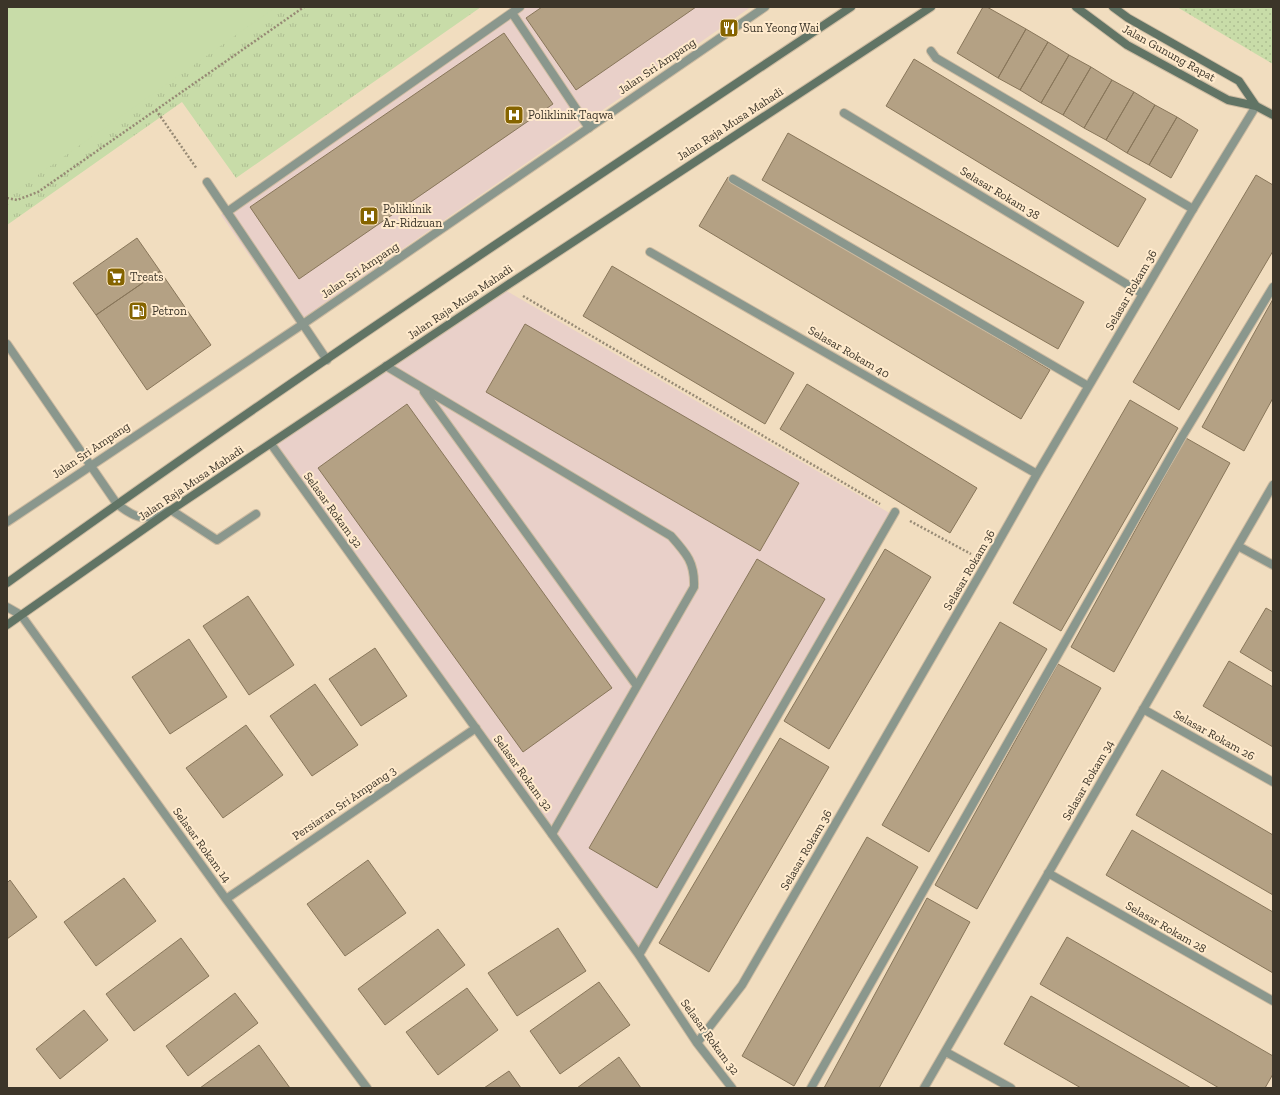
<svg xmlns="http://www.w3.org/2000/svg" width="1280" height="1095" viewBox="0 0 1280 1095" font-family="'Zilla Slab',serif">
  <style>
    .commercial { fill: #e9d0c9 }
    .grass { fill: url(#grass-dots) }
    .park { fill: url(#park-tufts) }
    .pitch { fill: #c8dca8 }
    .building { fill: #b4a184; stroke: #88765a }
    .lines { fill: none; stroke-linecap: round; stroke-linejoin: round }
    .lane-casing { stroke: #cdbba1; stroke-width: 10 }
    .street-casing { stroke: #cdbba1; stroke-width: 10 }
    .secondary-casing { stroke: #cdbba1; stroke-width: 10 }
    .path { stroke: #978a75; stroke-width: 2.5; stroke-dasharray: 2 2; stroke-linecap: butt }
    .lane { stroke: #8a978d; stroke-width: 8 }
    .street { stroke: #8a978d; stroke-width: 8 }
    .secondary { stroke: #617465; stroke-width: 8 }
    .labels { text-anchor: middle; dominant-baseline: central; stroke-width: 4; stroke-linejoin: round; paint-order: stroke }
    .poi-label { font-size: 12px; fill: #3c3529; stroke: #ffeacc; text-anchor: start }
    .street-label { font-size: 12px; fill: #3c3529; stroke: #ffeacc }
  </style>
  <defs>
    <pattern id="grass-dots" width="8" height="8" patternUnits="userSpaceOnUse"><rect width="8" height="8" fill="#c8dca8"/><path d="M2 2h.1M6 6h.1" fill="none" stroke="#adbd91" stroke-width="1.8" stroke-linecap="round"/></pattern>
    <pattern id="park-tufts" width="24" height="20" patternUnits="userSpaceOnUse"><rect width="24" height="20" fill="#c8dca8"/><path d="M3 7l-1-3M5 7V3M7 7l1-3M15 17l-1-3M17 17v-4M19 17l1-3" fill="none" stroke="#adbd91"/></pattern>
  </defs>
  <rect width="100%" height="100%" fill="#f1ddbf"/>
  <!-- commercial -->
  <path class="commercial" d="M519,7H751L296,323L221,215Z
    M505,290L893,515L638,958L271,446Z"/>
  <!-- grass -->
  <path class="grass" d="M1177,7H1273V64Z"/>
  <!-- park -->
  <path class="park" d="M7,7H481L236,178L182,102L7,225Z"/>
  <!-- pitch -->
  <path class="pitch" d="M7,7H276L8,196Z"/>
  <!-- building -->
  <path class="building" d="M542,7H696L576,90L526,18Z
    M983,7H987L1026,29L998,78L957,53Z
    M1026,29L1048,42L1020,90L998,78Z
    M504,33L553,104L299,279L250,207Z
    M1048,42L1069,55L1041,103L1020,90Z
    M1069,55L1091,67L1063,115L1041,103Z
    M914,59L1146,199L1118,247L886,106Z
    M1091,67L1112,80L1084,128L1063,115Z
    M1112,80L1134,92L1106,140L1084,128Z
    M1134,92L1155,105L1127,153L1106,140Z
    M1155,105L1177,117L1149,165L1127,153Z
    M1177,117L1198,130L1171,178L1149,165Z
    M788,133L1084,302L1058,349L762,180Z
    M1256,175L1273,185V251L1179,410L1133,382Z
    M728,177L1050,370L1021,419L699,226Z
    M137,238L160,271L96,315L73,283Z
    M612,266L794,373L765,424L583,316Z
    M160,271L211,345L147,390L96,315Z
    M1273,299V398L1244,451L1202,427Z
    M525,324L799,483L760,551L486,392Z
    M807,384L977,488L950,533L780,429Z
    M1130,400L1178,428L1061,631L1013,603Z
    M407,404L612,688L523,752L318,468Z
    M1186,438L1230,463L1114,672L1071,647Z
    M885,549L931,577L829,749L784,721Z
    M757,559L825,599L657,888L589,848Z
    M248,596L294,665L249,695L203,626Z
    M1266,608L1273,612V672L1240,652Z
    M1000,622L1047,649L929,852L882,825Z
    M189,639L227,697L170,734L132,677Z
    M375,648L407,696L361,726L329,679Z
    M1229,661L1273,687V747L1203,706Z
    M1058,664L1101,688L977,909L935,885Z
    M315,684L358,745L312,776L270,716Z
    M246,725L283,775L223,818L186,768Z
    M780,738L829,767L709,972L659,943Z
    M1162,770L1273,835V895L1136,815Z
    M1132,830L1273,912V973L1106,875Z
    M867,837L918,867L794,1086L742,1056Z
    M368,860L406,913L345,956L307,904Z
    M124,878L156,921L96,966L64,922Z
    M10,880L37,917L7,939V883Z
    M927,898L970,922L879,1088H824Z
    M558,928L586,971L517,1016L488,973Z
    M438,929L465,965L385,1025L358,989Z
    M1067,937L1273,1056V1074L1265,1088H1219L1040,984Z
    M181,938L209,976L134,1031L106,994Z
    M599,982L630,1025L560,1074L530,1031Z
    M467,988L498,1030L438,1075L406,1032Z
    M235,993L258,1023L188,1076L166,1046Z
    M1031,996L1191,1088H1081L1004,1044Z
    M84,1010L108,1040L60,1079L36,1049Z
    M259,1045L290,1088H200Z
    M619,1057L641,1088H577Z
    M509,1071L521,1088H484Z"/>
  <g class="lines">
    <!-- lane casing -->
    <g class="lane-casing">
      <path id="lane" d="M512,13L589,128
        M931,51L936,58L1193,209
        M733,179L1088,386
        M207,182L327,360
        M227,212L520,7
        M386,366L671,536C687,554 695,563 694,587L552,834
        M424,392L637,686
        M811,1088L1183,435L1273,287"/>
    </g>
    <!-- street casing -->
    <g class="street-casing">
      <path id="street" d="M844,113L1143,294
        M650,252L1037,474
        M7,344L117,504C140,522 145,520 171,510L217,540L256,514
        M271,444L639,955L697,1043L732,1088
        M7,522L303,324L765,7
        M1238,546L1273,565
        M7,607L21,615L226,899L367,1088
        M1143,709L1273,782
        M1048,873L1273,1001
        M226,899L476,728
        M639,955L895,512
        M697,1043L742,985L987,562L1037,474L1193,209L1256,106
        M946,1052L1011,1088
        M924,1088L1273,485"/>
    </g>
    <!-- secondary casing -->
    <g class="secondary-casing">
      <path id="secondary" d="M1076,7L1127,45L1228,100L1256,106L1273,115
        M1113,7L1128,18L1239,81L1256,106
        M7,583C283,384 568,196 851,7
        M7,625L171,510L506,286L931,7"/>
    </g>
    <!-- path -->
    <path class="path" d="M156,110L197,169
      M7,198L17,200L38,192L304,7
      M523,296L880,504
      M910,521L971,554"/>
    <!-- lane -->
    <use href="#lane" class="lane"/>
    <!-- street -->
    <use href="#street" class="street"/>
    <!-- secondary -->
    <use href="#secondary" class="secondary"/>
  </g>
  <!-- icons -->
  <defs>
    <g id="restaurant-square" transform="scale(1)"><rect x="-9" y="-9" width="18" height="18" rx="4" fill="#856400" stroke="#ffeacc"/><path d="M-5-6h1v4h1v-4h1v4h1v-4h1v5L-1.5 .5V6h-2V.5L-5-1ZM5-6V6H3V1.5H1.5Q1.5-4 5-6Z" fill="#fff"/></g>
    <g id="hospital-square" transform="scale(1)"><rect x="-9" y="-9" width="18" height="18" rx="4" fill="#856400" stroke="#ffeacc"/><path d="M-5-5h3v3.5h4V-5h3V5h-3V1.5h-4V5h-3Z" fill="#fff"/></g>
    <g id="supermarket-square" transform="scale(1)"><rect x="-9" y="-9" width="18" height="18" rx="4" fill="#856400" stroke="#ffeacc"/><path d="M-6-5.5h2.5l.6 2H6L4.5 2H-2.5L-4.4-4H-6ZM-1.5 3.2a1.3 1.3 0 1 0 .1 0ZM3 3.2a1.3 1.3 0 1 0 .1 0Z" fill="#fff"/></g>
    <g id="fuel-square" transform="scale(1)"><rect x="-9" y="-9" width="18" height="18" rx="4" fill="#856400" stroke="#ffeacc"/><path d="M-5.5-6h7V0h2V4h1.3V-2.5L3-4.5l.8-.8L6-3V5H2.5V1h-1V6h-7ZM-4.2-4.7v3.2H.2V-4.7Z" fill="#fff"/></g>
  </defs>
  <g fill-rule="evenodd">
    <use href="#restaurant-square" x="729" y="28"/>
    <use href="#hospital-square" x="514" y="115"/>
    <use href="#hospital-square" x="369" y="216"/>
    <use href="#supermarket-square" x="116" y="277"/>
    <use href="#fuel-square" x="138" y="311"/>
  </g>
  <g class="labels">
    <!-- poi labels -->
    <g class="poi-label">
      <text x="743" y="28">Sun Yeong Wai</text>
      <text x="528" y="115">Poliklinik Taqwa</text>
      <text x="383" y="209">Poliklinik<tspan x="383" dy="14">Ar-Ridzuan</tspan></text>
      <text x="130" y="277">Treats</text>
      <text x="152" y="311">Petron</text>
    </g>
    <!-- street labels -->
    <g class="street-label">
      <text transform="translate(1169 53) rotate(29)">Jalan Gunung Rapat</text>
      <text transform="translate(657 66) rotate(-34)">Jalan Sri Ampang</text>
      <text transform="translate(730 124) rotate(-33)">Jalan Raja Musa Mahadi</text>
      <text transform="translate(1000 193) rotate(31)">Selasar Rokam 38</text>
      <text transform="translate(360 270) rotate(-34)">Jalan Sri Ampang</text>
      <text transform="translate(1131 290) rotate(-60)">Selasar Rokam 36</text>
      <text transform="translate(460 302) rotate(-34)">Jalan Raja Musa Mahadi</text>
      <text transform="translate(849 352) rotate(30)">Selasar Rokam 40</text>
      <text transform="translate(91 450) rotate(-34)">Jalan Sri Ampang</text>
      <text transform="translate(191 483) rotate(-34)">Jalan Raja Musa Mahadi</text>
      <text transform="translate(333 510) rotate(54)">Selasar Rokam 32</text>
      <text transform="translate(969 570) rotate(-60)">Selasar Rokam 36</text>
      <text transform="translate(1214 735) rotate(29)">Selasar Rokam 26</text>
      <text transform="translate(523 773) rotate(54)">Selasar Rokam 32</text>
      <text transform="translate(1088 780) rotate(-60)">Selasar Rokam 34</text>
      <text transform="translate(344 803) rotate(-34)">Persiaran Sri Ampang 3</text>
      <text transform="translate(202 845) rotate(54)">Selasar Rokam 14</text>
      <text transform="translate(806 850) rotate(-60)">Selasar Rokam 36</text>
      <text transform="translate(1166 927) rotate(30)">Selasar Rokam 28</text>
      <text transform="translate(710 1037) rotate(54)">Selasar Rokam 32</text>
    </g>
  </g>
  <!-- border -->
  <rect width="1280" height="1095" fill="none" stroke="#3c3529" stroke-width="16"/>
</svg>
